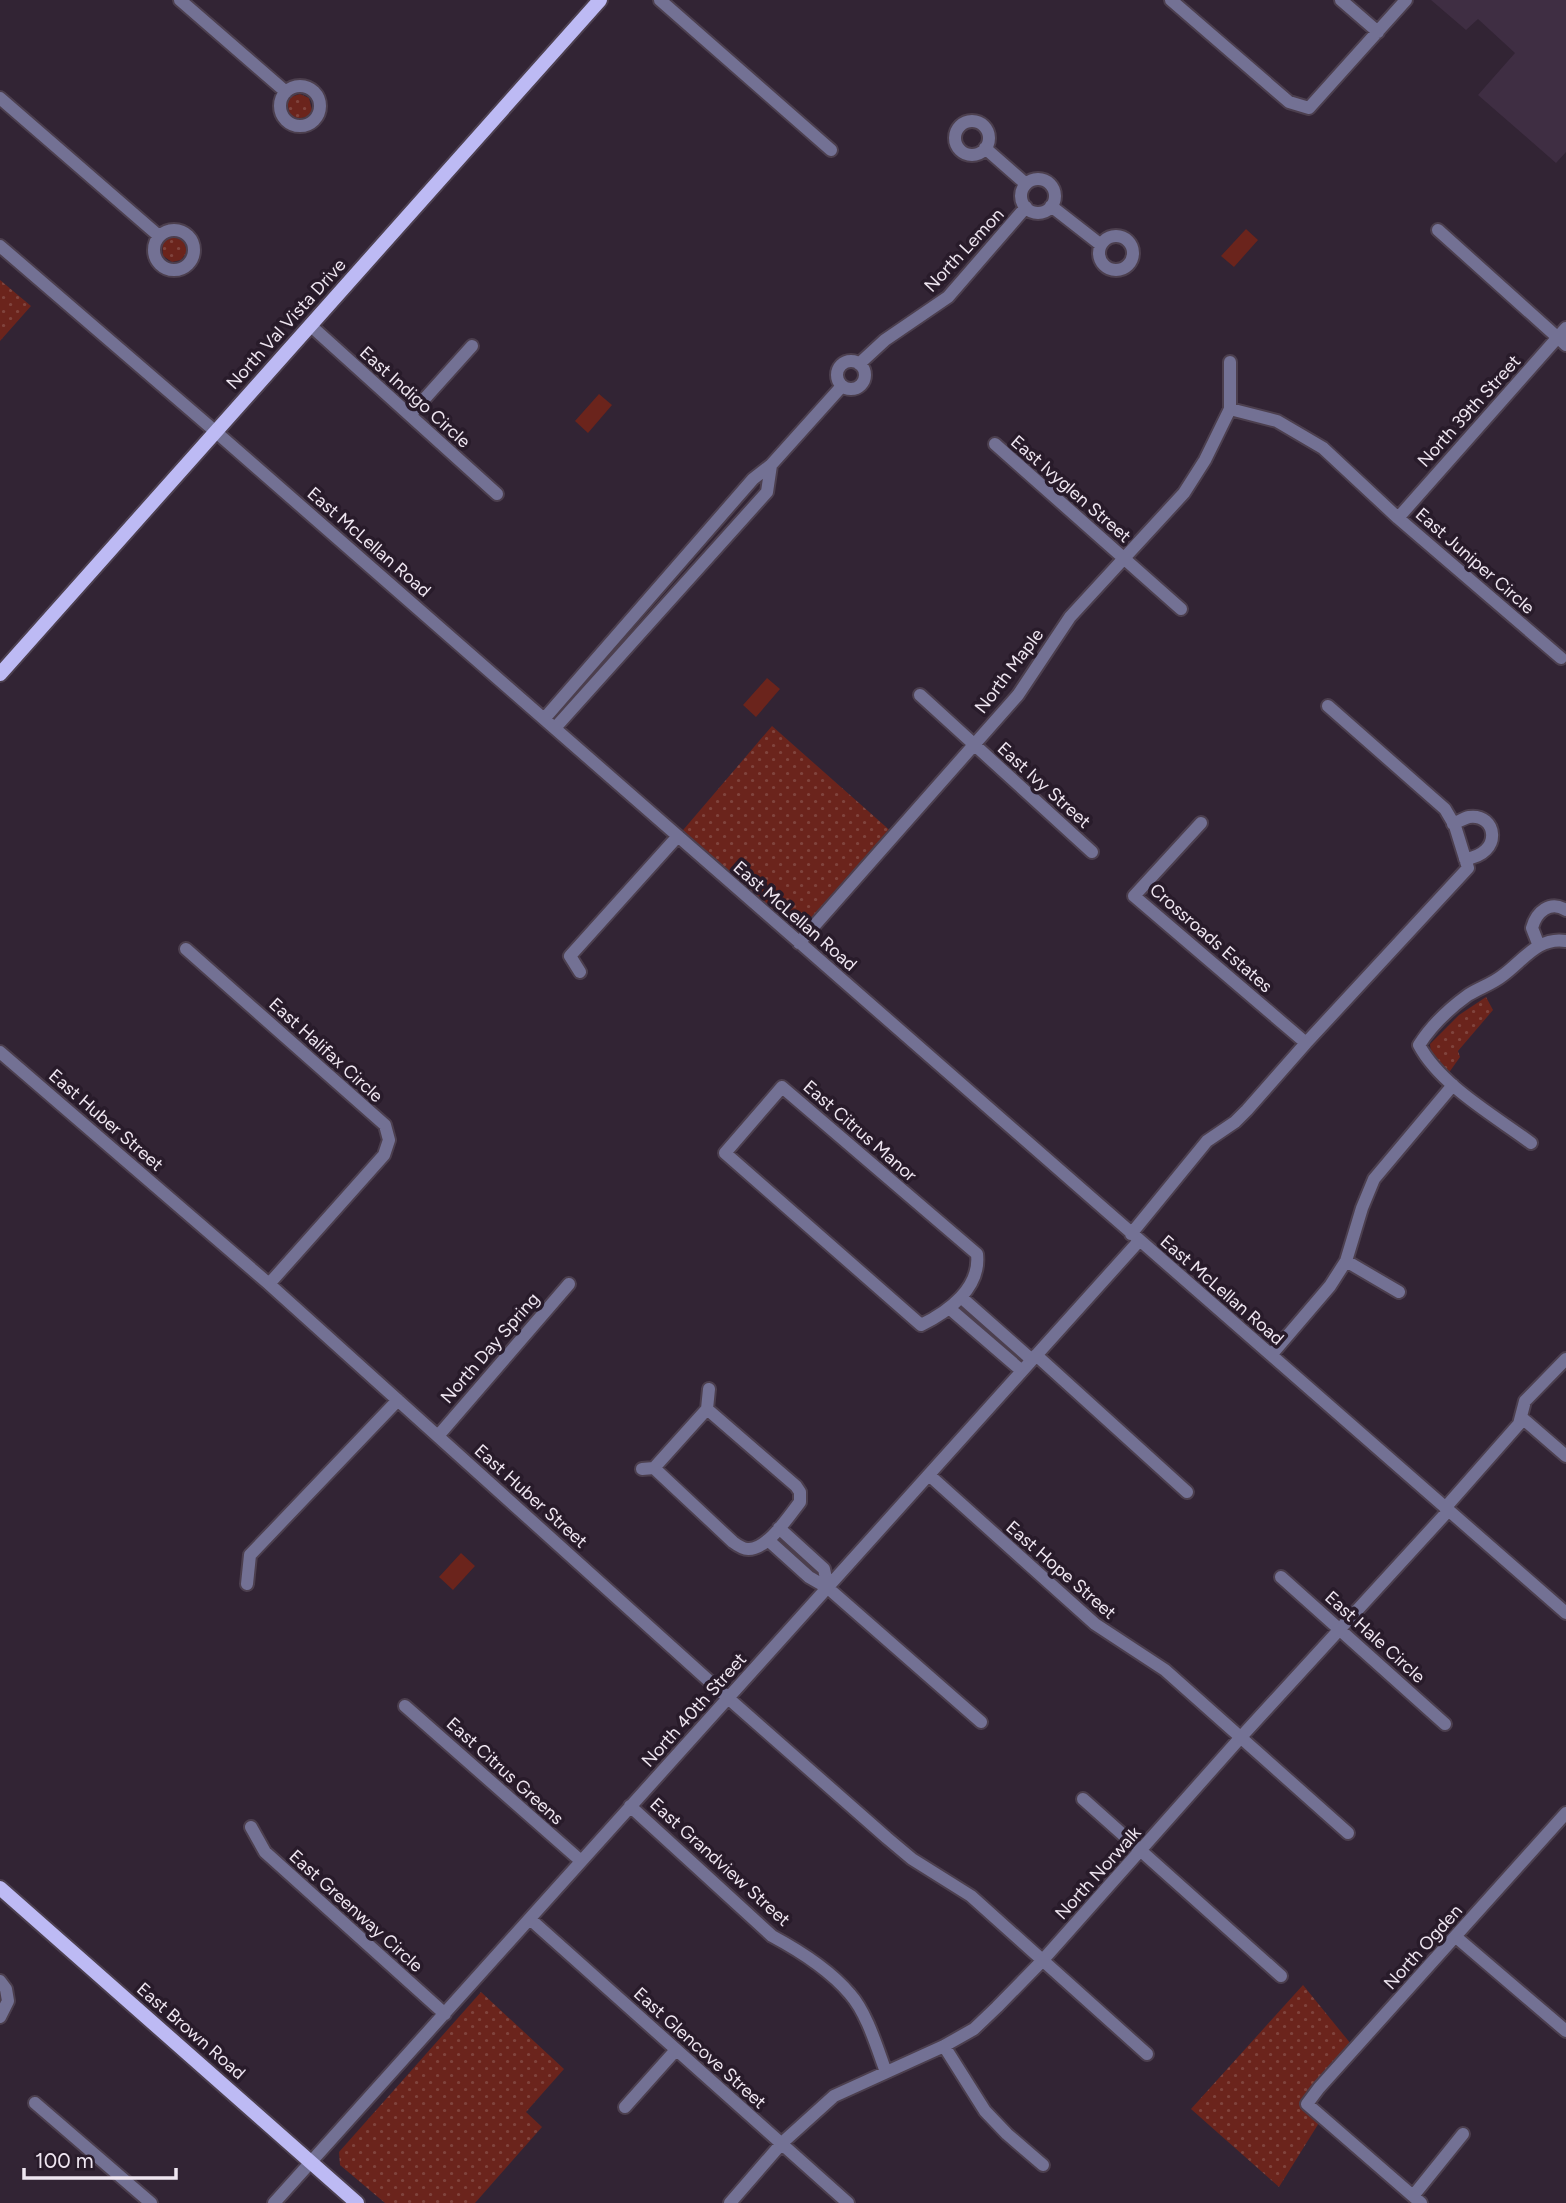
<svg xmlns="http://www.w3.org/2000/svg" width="1566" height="2203" viewBox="0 0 1566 2203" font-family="Figtree,sans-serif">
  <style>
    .built { fill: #3f2e43 }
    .grass { fill: url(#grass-dots) }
    .pitch { fill: #6b241c }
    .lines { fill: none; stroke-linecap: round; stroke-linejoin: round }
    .minor-casing { stroke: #4c3f4e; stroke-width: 16 }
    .major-casing { stroke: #4c3f4e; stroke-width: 18 }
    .minor { stroke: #737194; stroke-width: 12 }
    .major { stroke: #bdbaf4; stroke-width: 14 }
    .labels { text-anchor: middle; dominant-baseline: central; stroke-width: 7; stroke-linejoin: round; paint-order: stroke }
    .street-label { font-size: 18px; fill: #efe6f1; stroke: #281b2a }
  </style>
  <defs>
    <pattern id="grass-dots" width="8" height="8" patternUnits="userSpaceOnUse" patternTransform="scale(1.75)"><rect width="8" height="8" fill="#6b241c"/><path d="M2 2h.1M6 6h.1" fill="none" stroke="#80443d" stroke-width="1.8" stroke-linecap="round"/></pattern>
  </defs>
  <rect width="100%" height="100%" fill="#322434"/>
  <!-- built -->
  <path class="built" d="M1431,0H1566V152L1556,163L1478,95L1515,53L1478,19L1466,30Z"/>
  <!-- grass -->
  <path class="grass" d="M300,94L309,98L312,110L309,116L298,119L289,114L287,98Z
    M174,237L184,241L187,252L181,260L172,262L163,256L162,241Z
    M0,280L31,306L0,341Z
    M772,726L894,834L799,943L678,836Z
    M1486,997L1493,1010L1458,1051L1460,1057L1448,1074L1431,1054L1430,1044L1459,1015Z
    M1303,1985L1355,2049L1308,2104L1322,2118L1279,2187L1191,2109Z
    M481,1992L564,2069L526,2112L542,2127L475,2203H385L340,2165L339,2152Z"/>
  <!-- pitch -->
  <path class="pitch" d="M1246,229L1258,240L1234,267L1221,256Z
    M599,394L612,405L588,433L575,421Z
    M767,678L780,689L756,717L743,705Z
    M461,1553L475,1566L453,1590L439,1577Z"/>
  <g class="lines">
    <!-- minor casing -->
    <g class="minor-casing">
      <path id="minor" d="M180,0L286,92
        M660,0L831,150
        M1171,0L1289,102L1309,108L1406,0
        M1341,0L1378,32
        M280 106a20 20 0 1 1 40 0a20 20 0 1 1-40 0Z
        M0,98L159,236
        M955 138a17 17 0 1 1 34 0a17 17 0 1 1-34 0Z
        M985,148L1026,184
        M1021 196a17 17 0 1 1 34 0a17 17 0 1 1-34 0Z
        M1051,206L1101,245
        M154 250a20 20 0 1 1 40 0a20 20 0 1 1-40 0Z
        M1438,230L1566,345
        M1099 253a17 17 0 1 1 34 0a17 17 0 1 1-34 0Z
        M0,246L216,432L1566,1613
        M310,325L497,494
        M837 375a14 14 0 1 1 28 0a14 14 0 1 1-28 0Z
        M859,364L885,340L948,297L1026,207
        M1230,409L1277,421L1323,448L1398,518L1561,658
        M410,415L472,346
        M995,444L1181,609
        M1398,518L1566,328
        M920,695L1092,852
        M544,719L753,479L771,465L842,386
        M555,728L767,492L771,465
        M1201,823L1134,896L1306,1043
        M1453,824C1458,822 1464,818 1469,817C1497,813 1504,854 1465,859
        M799,943L1018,695L1070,617L1184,493L1205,460L1230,409V362
        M1539,946L1532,928C1536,912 1550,900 1566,910
        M186,949L385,1125L389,1140L384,1155L269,1284
        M580,972L570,956L678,836
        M0,1052L269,1284L728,1698L887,1838L912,1859L971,1896L1147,2054
        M782,1087L977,1254C981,1288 948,1312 921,1325L725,1153Z
        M1531,1143C1495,1116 1440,1085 1419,1045C1431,1026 1450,1008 1468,995C1479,988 1492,984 1502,976C1522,962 1538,936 1566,941
        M1131,1234L1207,1141L1235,1122L1247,1110L1306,1043L1468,868L1455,826L1445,809L1328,706
        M1346,1261L1399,1292
        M962,1298L1032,1360
        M949,1308L1022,1371
        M1036,1355L1187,1492
        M1271,1355L1330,1286L1346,1261L1362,1208L1374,1179L1453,1085
        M1521,1417L1566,1456
        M438,1436L569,1284
        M654,1468L707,1409
        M642,1469L654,1468L733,1542C737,1545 743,1549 748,1549C767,1550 789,1516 800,1502V1492L796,1486L707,1409L709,1389
        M929,1475L1095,1624L1165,1670L1348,1833
        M1445,1508L1519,1424L1525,1401L1566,1359
        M779,1528L824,1569L828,1588
        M768,1540L809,1577L828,1588L981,1722
        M1281,1577L1445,1724
        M247,1584L250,1555L398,1400
        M405,1706L581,1861
        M1083,1799L1281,1976
        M630,1806L772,1936C800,1951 829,1969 850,1994C867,2013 877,2048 886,2072
        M251,1827L265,1852L445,2014
        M530,1919L848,2203
        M1456,1937L1566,2031
        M0,1981L6,1989L8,2001L0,2017
        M944,2046L985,2111L1007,2134L1043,2165
        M35,2103L151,2203
        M625,2107L675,2051
        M1413,2196L1463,2134
        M274,2203L1139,1241
        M730,2203L782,2143L834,2096L944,2046L974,2029L997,2007L1042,1961L1241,1737L1448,1511
        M1421,2203L1307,2104L1319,2088L1566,1813"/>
    </g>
    <!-- major casing -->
    <g class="major-casing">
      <path id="major" d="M0,674L600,0
        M0,1888L357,2203"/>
    </g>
    <!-- minor -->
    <use href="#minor" class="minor"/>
    <!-- major -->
    <use href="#major" class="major"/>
  </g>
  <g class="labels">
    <!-- street labels -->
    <g class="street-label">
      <text transform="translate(964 250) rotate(-47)">North Lemon</text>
      <text transform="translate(286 324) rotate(-48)">North Val Vista Drive</text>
      <text transform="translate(415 397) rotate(42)">East Indigo Circle</text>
      <text transform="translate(1469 411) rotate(-48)">North 39th Street</text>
      <text transform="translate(1071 489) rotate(41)">East Ivyglen Street</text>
      <text transform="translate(369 542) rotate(41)">East McLellan Road</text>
      <text transform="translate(1475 561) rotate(41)">East Juniper Circle</text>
      <text transform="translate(1009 671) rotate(-53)">North Maple</text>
      <text transform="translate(1044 785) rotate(42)">East Ivy Street</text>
      <text transform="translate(795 916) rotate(41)">East McLellan Road</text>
      <text transform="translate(1211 938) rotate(41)">Crossroads Estates</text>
      <text transform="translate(326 1050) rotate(42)">East Halifax Circle</text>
      <text transform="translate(106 1120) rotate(41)">East Huber Street</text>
      <text transform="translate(860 1131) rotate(41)">East Citrus Manor</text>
      <text transform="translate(1222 1290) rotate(41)">East McLellan Road</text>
      <text transform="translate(490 1348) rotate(-49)">North Day Spring</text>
      <text transform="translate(531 1496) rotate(42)">East Huber Street</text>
      <text transform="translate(1061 1570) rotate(41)">East Hope Street</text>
      <text transform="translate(1375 1637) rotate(42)">East Hale Circle</text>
      <text transform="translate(694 1710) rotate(-48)">North 40th Street</text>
      <text transform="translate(505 1771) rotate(42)">East Citrus Greens</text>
      <text transform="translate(720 1862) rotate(42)">East Grandview Street</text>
      <text transform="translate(1098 1873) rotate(-48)">North Norwalk</text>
      <text transform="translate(356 1911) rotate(42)">East Greenway Circle</text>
      <text transform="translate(1423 1947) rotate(-48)">North Ogden</text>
      <text transform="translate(191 2031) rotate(41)">East Brown Road</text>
      <text transform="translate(700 2048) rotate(42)">East Glencove Street</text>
    </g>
  </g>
  <!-- scale -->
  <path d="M24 2168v10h152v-10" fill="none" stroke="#efe6f1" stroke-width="3.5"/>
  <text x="35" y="2168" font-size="21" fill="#efe6f1" stroke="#281b2a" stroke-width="5" paint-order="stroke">100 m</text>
</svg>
